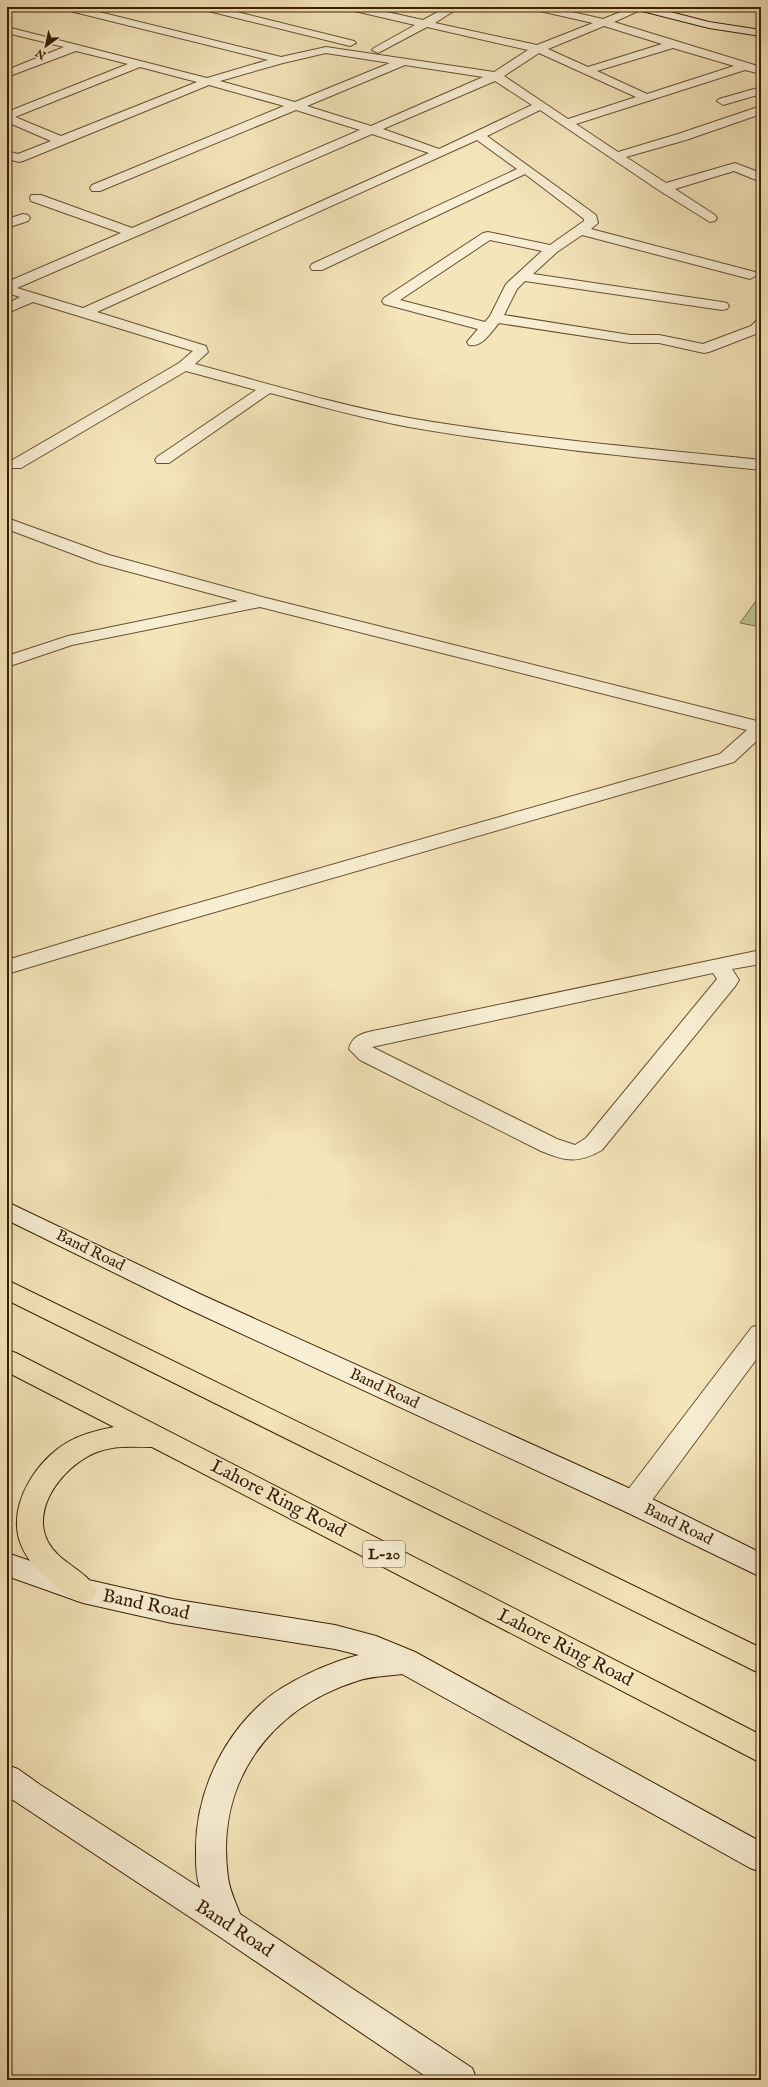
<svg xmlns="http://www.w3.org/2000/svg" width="768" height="2087" viewBox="0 0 768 2087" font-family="'IM FELL English',serif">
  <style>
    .green { fill: #bac592; stroke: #7a724a }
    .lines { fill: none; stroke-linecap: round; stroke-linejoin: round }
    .minor-casing { stroke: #695030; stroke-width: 2 }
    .secondary-casing { stroke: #3a1e02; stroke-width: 2 }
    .motorway-casing { stroke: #3a1e02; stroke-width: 2 }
    .minor { fill: #f8eed3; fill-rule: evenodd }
    .secondary { fill: #f8eed3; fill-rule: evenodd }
    .motorway { fill: #f5e5bb; fill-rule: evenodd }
    .labels { text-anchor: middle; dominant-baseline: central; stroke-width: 3; stroke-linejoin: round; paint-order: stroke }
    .shield { fill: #f8eed3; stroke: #735c41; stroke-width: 1 }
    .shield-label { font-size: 15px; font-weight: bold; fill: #3a1e02 }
    .street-label { font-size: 16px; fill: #3a1e02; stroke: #f8eed3 }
    .near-street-label { font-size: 19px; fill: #3a1e02; stroke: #f8eed3 }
  </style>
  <rect width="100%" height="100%" fill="#f5e5bb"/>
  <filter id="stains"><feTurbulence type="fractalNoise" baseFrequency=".005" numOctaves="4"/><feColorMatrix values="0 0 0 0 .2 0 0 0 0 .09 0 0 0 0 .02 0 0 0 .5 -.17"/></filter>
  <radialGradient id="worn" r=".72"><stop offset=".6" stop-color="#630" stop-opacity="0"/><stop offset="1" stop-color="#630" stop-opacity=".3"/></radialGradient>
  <!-- green -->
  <path class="green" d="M761,594V627L740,623Z"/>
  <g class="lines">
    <!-- minor casing -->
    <g class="minor-casing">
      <path id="minor" d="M61,7H79L281,57L326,47L494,72L528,50L427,27L378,53L372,50L374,48L415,25L346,9L345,7H364L423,20L447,7H460L435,23L537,45L593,23L531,9L530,7H550L603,19L633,7H647L614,22L761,67V74L745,70L576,124L618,152L678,134L761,106V114L686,140L626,157L666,183L735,163L761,173V182L734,171L675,189L715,215L717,218L715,221L710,222L660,191L540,110L487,136L596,215L598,223L591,229L755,272L757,275L750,279L582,235L557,252L533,274L722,302L727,303L729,306L727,309L722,310L525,281L517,289L504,315L630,335H659L703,344L751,326L756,321L761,320V332L709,352L704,353L659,343H630L499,323C491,332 482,348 469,345L467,342L478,329L384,304L382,301L384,298L483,233L488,232L550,245L584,221V219L525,174L322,270H312L310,267L312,264L517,169L477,140L97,312L206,346L208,352L195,364C266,383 337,405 409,418C526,438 643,448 761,460V470C643,458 525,447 409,427C362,418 316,405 270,393L169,463H157L155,460L157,457L256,390L186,371L21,468H9L7,465L9,462L179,363L193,351L33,302L7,313V304L20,297L7,293V282L121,233L31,201L30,198L31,195H41L132,228L360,130L296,110L100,191H92L90,188L92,185L284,106L209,85L23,161L19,162L7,159V151L18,154L51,141L7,122V112L128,64L76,51L7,77V70L64,47L7,33V27L207,78L268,60L62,9ZM604,26L662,44L588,67L548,49ZM673,48L734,66L647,94L597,71ZM326,53L390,63L295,102L220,81L283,63ZM539,53L636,97L568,119L504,76ZM405,65L483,77L371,126L307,106ZM140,67L197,82L61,136L15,117ZM495,81L532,105L439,149L383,129ZM372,134L429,153L83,308L17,288ZM490,240L542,251L506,284L490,316L485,322L400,300Z
        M199,7H217L354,41L356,43L350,46L200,9Z
        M761,87V94L723,105L717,101L719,99Z
        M23,214L28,215L30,218L28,221L7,228V219Z
        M7,518L109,555L266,598L761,722V737L734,762L163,927L7,974V960L149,917L720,754L747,730L260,607L72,645L7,667V656L68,636L238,601L97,563L7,529Z
        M761,950V964L732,969L739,980L736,985L602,1150C578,1164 565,1161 541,1151L360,1060L349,1049C352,1033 369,1032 383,1029ZM713,973L717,979L586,1138L575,1145L557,1139L372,1047Z
        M761,1325V1353L644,1511L634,1514L624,1511L621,1503L624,1495L752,1327Z"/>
    </g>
    <!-- secondary casing -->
    <g class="secondary-casing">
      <path id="secondary" d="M633,7H651L709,22L761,30V36L709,28L634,9Z
        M7,1202L202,1295L644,1495L761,1553V1577L624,1511L184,1307L7,1220Z
        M7,1553L84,1579L172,1599L335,1625L376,1636L415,1652L761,1842V1872L750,1868L402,1674C388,1676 371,1676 357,1681C269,1709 215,1783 228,1877C229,1889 236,1903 240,1914L472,2068L477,2080H431L217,1935L7,1796V1765L18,1769L39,1784L200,1888C196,1876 196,1865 196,1852C195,1796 221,1739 263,1702C285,1682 330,1662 359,1655L335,1649L172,1623L83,1603L7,1576Z"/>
    </g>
    <!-- motorway casing -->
    <g class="motorway-casing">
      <path id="motorway" d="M7,1280L761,1648V1674L7,1300Z
        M7,1350L16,1353L761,1735V1763L152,1447C135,1447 117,1445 100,1451C68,1461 29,1506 48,1542C59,1563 87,1570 97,1591L93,1599C76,1605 71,1598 58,1588C42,1575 25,1560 19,1539C9,1502 37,1460 68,1442C82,1434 98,1430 114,1427L7,1372Z"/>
    </g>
    <!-- minor -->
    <use href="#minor" class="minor"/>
    <!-- secondary -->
    <use href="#secondary" class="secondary"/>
    <!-- motorway -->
    <use href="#motorway" class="motorway"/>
  </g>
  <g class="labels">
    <!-- shield labels -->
    <rect class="shield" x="363" y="1541" width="42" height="26" rx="3"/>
    <g class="shield-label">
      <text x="384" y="1554">L-20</text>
    </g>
    <!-- street labels -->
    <g class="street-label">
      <text transform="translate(90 1251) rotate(26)">Band Road</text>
      <text transform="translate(384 1389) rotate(25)">Band Road</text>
      <text transform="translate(678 1525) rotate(26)">Band Road</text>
    </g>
    <!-- near-street labels -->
    <g class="near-street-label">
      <text transform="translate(278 1499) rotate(27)">Lahore Ring Road</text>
      <text transform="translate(146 1605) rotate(12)">Band Road</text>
      <text transform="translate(565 1648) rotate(27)">Lahore Ring Road</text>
      <text transform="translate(234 1929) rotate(33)">Band Road</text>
    </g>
  </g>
  <!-- margin -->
  <rect width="768" height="2087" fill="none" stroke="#f5e5bb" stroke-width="24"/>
  <rect x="8" y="8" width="752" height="2071" fill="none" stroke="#3a1e02" stroke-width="2"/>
  <rect x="12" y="12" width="744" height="2063" fill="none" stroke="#3a1e02"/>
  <!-- north arrow -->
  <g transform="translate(46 46) rotate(213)" stroke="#f8eed3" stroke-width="3" paint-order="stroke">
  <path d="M0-3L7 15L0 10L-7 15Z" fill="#3a1e02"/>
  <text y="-6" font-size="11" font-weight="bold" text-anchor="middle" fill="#3a1e02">N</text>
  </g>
  <rect width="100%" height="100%" filter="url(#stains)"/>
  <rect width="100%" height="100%" fill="url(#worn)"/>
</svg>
